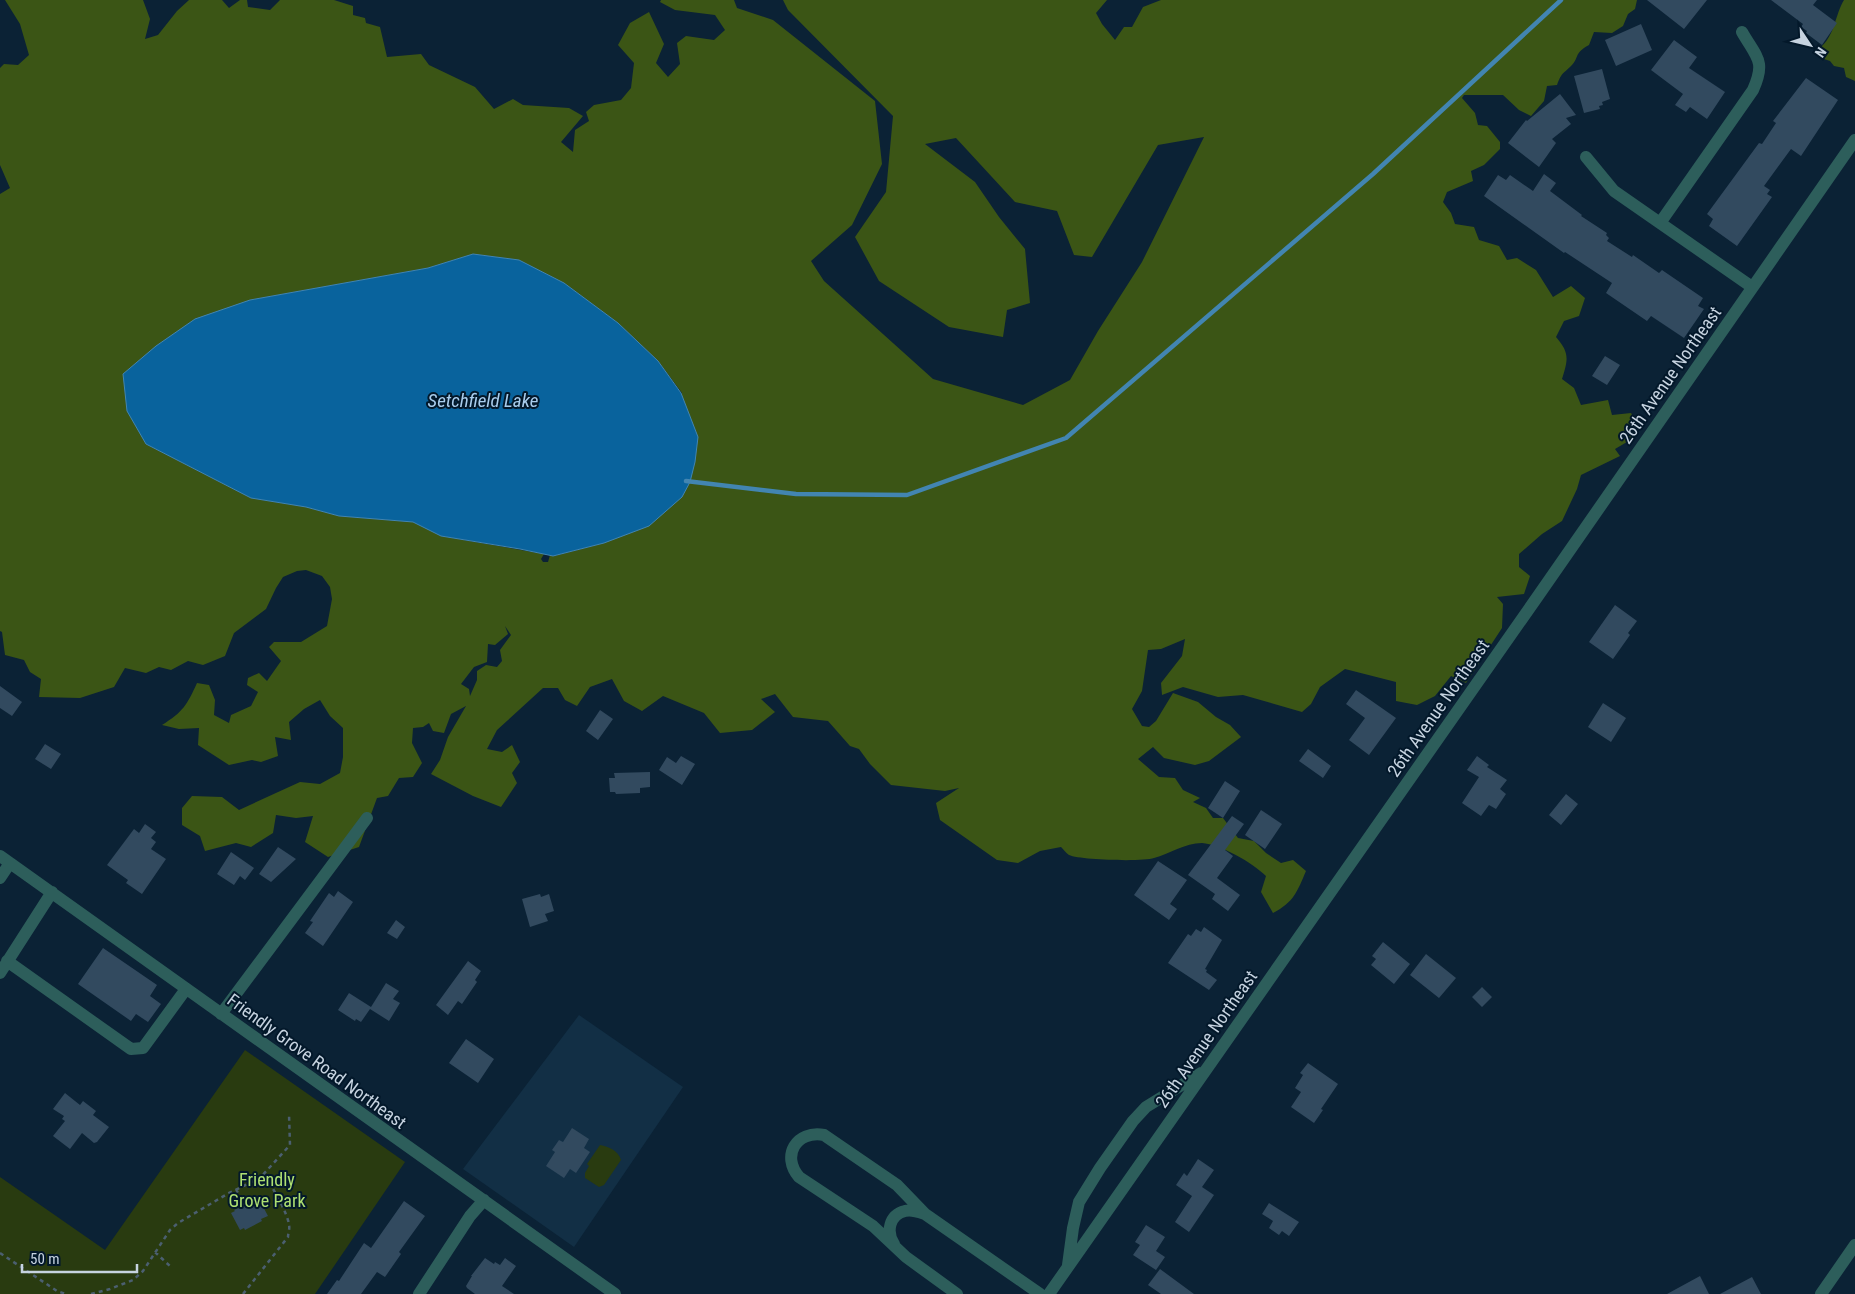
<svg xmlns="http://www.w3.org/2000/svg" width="1855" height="1294" viewBox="0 0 1855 1294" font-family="'Roboto Condensed',sans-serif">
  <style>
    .built { fill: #122f45 }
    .green { fill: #293b10 }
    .forest { fill: #3b5515; fill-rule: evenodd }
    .water { fill: #09639d; stroke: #4285b1 }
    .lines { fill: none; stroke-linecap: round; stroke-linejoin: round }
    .stream { stroke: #4285b1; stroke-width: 4.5 }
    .building { fill: #324a5f }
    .path { stroke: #4b5f70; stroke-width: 2.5; stroke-dasharray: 4 4; stroke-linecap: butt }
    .minor { stroke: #2d5e5b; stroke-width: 12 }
    .labels { text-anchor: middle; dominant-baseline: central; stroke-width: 4; stroke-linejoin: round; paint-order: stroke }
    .street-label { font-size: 18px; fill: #c6d3e0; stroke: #03182a }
    .park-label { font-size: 18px; fill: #aee072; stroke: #03182a }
    .water-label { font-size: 19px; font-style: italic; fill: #a9cded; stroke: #03182a }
  </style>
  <rect width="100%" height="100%" fill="#0b2235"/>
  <!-- built -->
  <path class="built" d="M579,1015L683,1087L574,1247L463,1169Z"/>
  <!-- green -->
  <path class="green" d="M245,1050L405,1162L315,1294H0V1177L105,1250Z
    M600,1145C609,1147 618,1150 621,1160L604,1185L599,1187L585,1178V1173L589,1166L587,1164Z"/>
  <!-- forest -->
  <path class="forest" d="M5,0H143L150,19L145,39L158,35L177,11L189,0H222L229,8L240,0H247L248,7L270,10L280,0H334L353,6V15L365,18L366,23L380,27L387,57L421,54L429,65L475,87L494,109L513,99L523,105L569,108L583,116L561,142L573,152L575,130L589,121L586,112L594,105L621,100L631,88L634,63L618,45L630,23L649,12L664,44L656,63L668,77L680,64L677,43L686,36L714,40L725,30L715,15L675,10L660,2L661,0H734L737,8L773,20L875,101L882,164L852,225L811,261L824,281L933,379L1023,405L1070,380L1098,331L1142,262L1204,137L1158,145L1092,257L1074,255L1057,211L1015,202L956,138L925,144L975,182L999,217L1025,249L1030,303L1007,310L1003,337L949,327L879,281L855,237L886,192L893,116L788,10L783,0H1107L1096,13L1102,24L1115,40L1124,27H1132L1143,7L1161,0H1637L1635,9L1628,14L1623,26L1612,33L1594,32L1589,45C1573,54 1580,57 1571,66C1562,75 1562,72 1557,85L1547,86L1544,101L1531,116L1519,110L1503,95H1464L1462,98L1475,113L1478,125L1487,126L1500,142V149L1484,165L1471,171L1473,181L1447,192L1443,202L1451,213L1455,224L1474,227L1479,240L1499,246L1507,260L1517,258L1536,270L1553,297L1571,286L1585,298L1579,316L1564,321L1556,337C1570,353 1568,360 1562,379L1574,388L1581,405L1608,400L1612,415L1631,413L1636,422L1632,439L1615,449L1620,456L1581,475L1577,489L1562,521L1542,534L1519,554V567L1530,576L1524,594L1497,597L1503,604L1502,628L1466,683L1451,676L1435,696L1417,705L1396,701V682L1345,669L1320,687L1311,704L1302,712L1243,695L1218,697L1183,687L1162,695L1161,683L1182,656L1185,639L1161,649L1148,650L1142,691L1132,709L1142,726L1149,727L1156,721L1173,693L1198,702L1216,717L1230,725L1241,737L1209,761L1195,765L1164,758L1153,747L1138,759L1159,777L1175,778L1183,790L1200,798L1193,802L1206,808L1213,818H1223L1238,838L1254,841L1266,853L1281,863L1293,860L1306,871C1297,892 1294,902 1273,913L1261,892L1266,876C1253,863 1220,844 1202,843C1185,843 1169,854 1154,858C1143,862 1080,860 1069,855C1066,853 1063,849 1061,847L1040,851L1018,863L997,860L940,820L936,803L959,788L945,791L891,785L870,764L859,749L850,746L828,721L793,717L775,694L761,699L775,712L752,730L720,733L704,713L663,696L642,711L624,701L612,679L590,687L577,706L565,700L558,688H543L497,730L487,749L502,752L512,745L520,762L512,773L517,783L501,807L473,796L431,774L440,760L448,737L466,706L451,714L444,733L433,731L429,723L423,727L413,728L412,743L422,763L413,777L399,778L388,796L377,798L359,847L328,857L305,842L313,816L296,818L276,815L273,833L251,847L236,843L205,851L200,836L182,825V808L192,796L222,797L239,810L300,782L320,784L340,773L343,757V728L330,716L320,700L304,709L289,722L291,740L275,737L278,756L261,762L252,760L229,765L198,745L199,728L179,729L162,725C183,712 187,705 197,683L209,685L215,700L214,715L229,723L231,715L251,706L258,692L247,685L248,678L259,673L267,681L281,661L269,647L274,642H301L327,626L332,599L330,587L322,576L306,570L297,571L283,577L276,588L266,609L234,633L225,656L203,665L188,661L171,670L159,667L146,673L125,668L114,687L80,698L39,697L41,679L30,672L24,660L5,655L2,632L0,631V194L10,188L0,165V68L4,64L18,65L29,55L20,24ZM473,254L519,260L564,283L618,323L658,361L682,393L604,543L554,556L550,555L548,562H543L541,559L544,554L441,536L413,522L339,516L306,507L251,498L146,444L250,300L428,268ZM505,626L511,635L500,650L502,661L497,667L486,665L477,671V680L470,696L469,689L461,684L474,667L487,662L488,644L495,645L508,634Z
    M1844,0H1855V81L1846,77L1844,68L1834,66L1830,61L1821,58L1822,46C1835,34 1835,15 1844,0Z"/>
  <!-- water -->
  <path class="water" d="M473,254L519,260L564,283L618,323L658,361L681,393L698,437L695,462L690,482L682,497L649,526L604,543L553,556L520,549L441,536L413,522L339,516L306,507L251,498L146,444L127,411L123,374L156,346L195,319L250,300L428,268Z"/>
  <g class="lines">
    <!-- stream -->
    <path class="stream" d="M686,481L796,494L907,495L1066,438L1373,174L1561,0"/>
  </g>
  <!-- building -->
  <path class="building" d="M1647,0H1707L1684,29Z
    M1771,0H1817L1813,5L1837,23L1822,45L1806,33L1807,31L1801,27L1803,24Z
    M1641,24L1652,50L1616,66L1605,40Z
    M1674,40L1697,57L1689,68L1725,92L1707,119L1690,107L1686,112L1675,105L1683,94L1651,70Z
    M1602,69L1610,99L1602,102L1603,105L1599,106L1600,109L1584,113L1574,76Z
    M1806,78L1838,100L1801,156L1791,149L1764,186L1770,190L1767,194L1772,197L1737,246L1709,226L1713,219L1707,214L1759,143L1762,144L1776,123L1773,121Z
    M1560,94L1576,115L1566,118L1571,124L1552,139L1556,143L1539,167L1508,143L1526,120L1527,121Z
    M1544,174L1556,183L1550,191L1582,215L1581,216L1607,233L1606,235L1609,238L1607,241L1632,257L1633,255L1659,273L1662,270L1703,298L1698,306L1704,309L1684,338L1651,316L1647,321L1606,293L1612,283L1565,252L1564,253L1484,196L1498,175L1506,180L1510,175L1533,191Z
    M1605,356L1620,365L1607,385L1592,376Z
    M1615,605L1637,621L1628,633L1630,635L1613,659L1589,642Z
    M0,686L22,702L12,716L0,708Z
    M1356,690L1396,718L1369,755L1349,740L1365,718L1346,704Z
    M1603,703L1626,718L1611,742L1588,727Z
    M600,710L613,719L598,740L586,731Z
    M45,744L61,754L51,769L35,759Z
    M1308,749L1331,766L1323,778L1299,761Z
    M681,756L695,764L682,785L659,770L667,757L676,763Z
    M1477,756L1489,765L1487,767L1507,780L1500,789L1506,794L1496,809L1489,805L1481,816L1462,803L1479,777L1467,770Z
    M650,772V787L640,788V793L616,794L615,792H610L609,778H615L614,773Z
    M1225,781L1240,791L1223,818L1208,808Z
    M1566,794L1578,804L1561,825L1549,815Z
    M1261,810L1282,824L1265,849L1245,835Z
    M1232,816L1244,824L1225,850L1233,856L1217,878L1240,895L1228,911L1212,899L1215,894L1188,875Z
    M145,824L156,832L151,838L156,842L151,849L166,859L142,894L126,883L128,880L107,865L134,829L139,833Z
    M278,847L296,859L271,882L259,874Z
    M231,852L254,868L245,880L240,876L234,885L217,874Z
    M1158,861L1187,880L1170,904L1177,909L1169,920L1134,895Z
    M338,891L353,902L323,946L305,933L313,922L310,921L329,893L334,897Z
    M540,894L541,897L549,894L554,911L545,914L548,921L530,927L522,899Z
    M396,920L405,927L397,939L387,933Z
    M1204,927L1222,940L1205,969L1207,970L1206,972L1217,980L1209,990L1168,963L1188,934L1191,936L1196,929L1201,932Z
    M1383,942L1410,964L1394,984L1371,965L1376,959L1372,956Z
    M103,948L157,985L150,996L161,1004L148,1022L136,1014L131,1021L78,984Z
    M1426,954L1456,978L1439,998L1410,975Z
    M468,961L481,971L475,980L477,982L462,1004L458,1001L448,1015L436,1005Z
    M386,983L399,991L393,999L400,1003L389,1021L370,1009L361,1022L356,1019L355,1021L338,1010L349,993L371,1007Z
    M1482,987L1492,997L1482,1007L1472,997Z
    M466,1039L494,1059L478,1083L449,1063Z
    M1308,1063L1338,1084L1321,1109L1323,1110L1314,1123L1291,1107L1301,1092L1295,1088L1303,1075L1300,1073Z
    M65,1093L80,1105L83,1101L96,1111L93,1115L109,1127L97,1142L94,1143L82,1133L70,1149L53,1136L65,1121L62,1119L64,1116L53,1109Z
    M572,1128L589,1139L584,1148L590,1152L576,1173L570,1169L564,1178L546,1166L555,1152L552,1150L559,1140L563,1142Z
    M1198,1159L1214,1170L1202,1187L1214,1195L1189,1232L1175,1222L1192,1196L1176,1185L1184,1173L1187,1176Z
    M259,1199L268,1216L261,1219L262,1221L245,1230L244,1228L240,1230L231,1213L235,1211L234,1210Z
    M404,1201L425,1216L399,1252L401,1254L385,1277L377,1272L361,1294H327L337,1280L339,1281L364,1243L371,1248Z
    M1269,1203L1299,1222L1289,1236L1282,1231L1279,1235L1269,1228L1273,1221L1262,1214Z
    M1146,1225L1165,1237L1156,1251L1165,1257L1156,1270L1133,1255L1140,1245L1135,1242Z
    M485,1258L494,1264L495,1262L500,1265L505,1258L516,1266L502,1286L514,1294H475L467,1288L466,1286L472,1276H471Z
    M1160,1269L1194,1294H1161L1148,1285Z
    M1700,1276L1709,1294H1667Z
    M1752,1277L1761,1294H1720Z"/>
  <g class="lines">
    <!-- path -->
    <path class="path" d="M236,1189L244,1205
      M155,1252L172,1268
      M0,1253L57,1291L66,1294
      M91,1294L110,1289L133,1280L143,1271L170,1230L178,1223L229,1193L260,1178L290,1145L289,1114
      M243,1294L288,1237C288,1233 290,1229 289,1225C288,1213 271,1186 265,1174"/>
    <!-- minor -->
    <path class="minor" d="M1586,157L1614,191L1752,287
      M1660,223L1753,90C1766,61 1757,58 1742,32
      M0,856L615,1294
      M0,878L10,863
      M7,961L131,1049L143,1048L186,989
      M0,973L52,892
      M221,1014L367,818
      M894,1244C886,1232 889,1215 905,1211C911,1209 919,1212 925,1214
      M1068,1265L1073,1228L1079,1202L1100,1168L1133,1121L1146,1107L1201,1073
      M419,1294L470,1216L484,1200
      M957,1294L906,1257L873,1226L799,1177C781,1156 796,1130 824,1135L897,1185L925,1214L1040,1294
      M1049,1294L1538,596L1855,140
      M1821,1294L1855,1245"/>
  </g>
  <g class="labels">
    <!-- street labels -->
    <g class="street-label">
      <text transform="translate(1670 375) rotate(-55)">26th Avenue Northeast</text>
      <text transform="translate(1438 708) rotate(-55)">26th Avenue Northeast</text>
      <text transform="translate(1206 1039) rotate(-55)">26th Avenue Northeast</text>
      <text transform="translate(317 1061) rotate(36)">Friendly Grove Road Northeast</text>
    </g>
    <!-- park labels -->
    <g class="park-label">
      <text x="267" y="1179">Friendly<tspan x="267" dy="21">Grove Park</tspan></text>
    </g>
    <!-- water labels -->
    <g class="water-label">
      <text x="483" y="400">Setchfield Lake</text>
    </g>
  </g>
  <!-- north arrow -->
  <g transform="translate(1810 45) rotate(125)" stroke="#03182a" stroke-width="4" paint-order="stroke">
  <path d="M0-4L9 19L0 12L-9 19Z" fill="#c6d3e0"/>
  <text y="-8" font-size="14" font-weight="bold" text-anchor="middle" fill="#c6d3e0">N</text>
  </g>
  <!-- scale -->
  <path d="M22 1264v8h115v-8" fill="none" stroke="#c6d3e0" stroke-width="2.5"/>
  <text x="30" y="1264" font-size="15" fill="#c6d3e0" stroke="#03182a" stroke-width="4" paint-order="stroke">50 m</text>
</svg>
